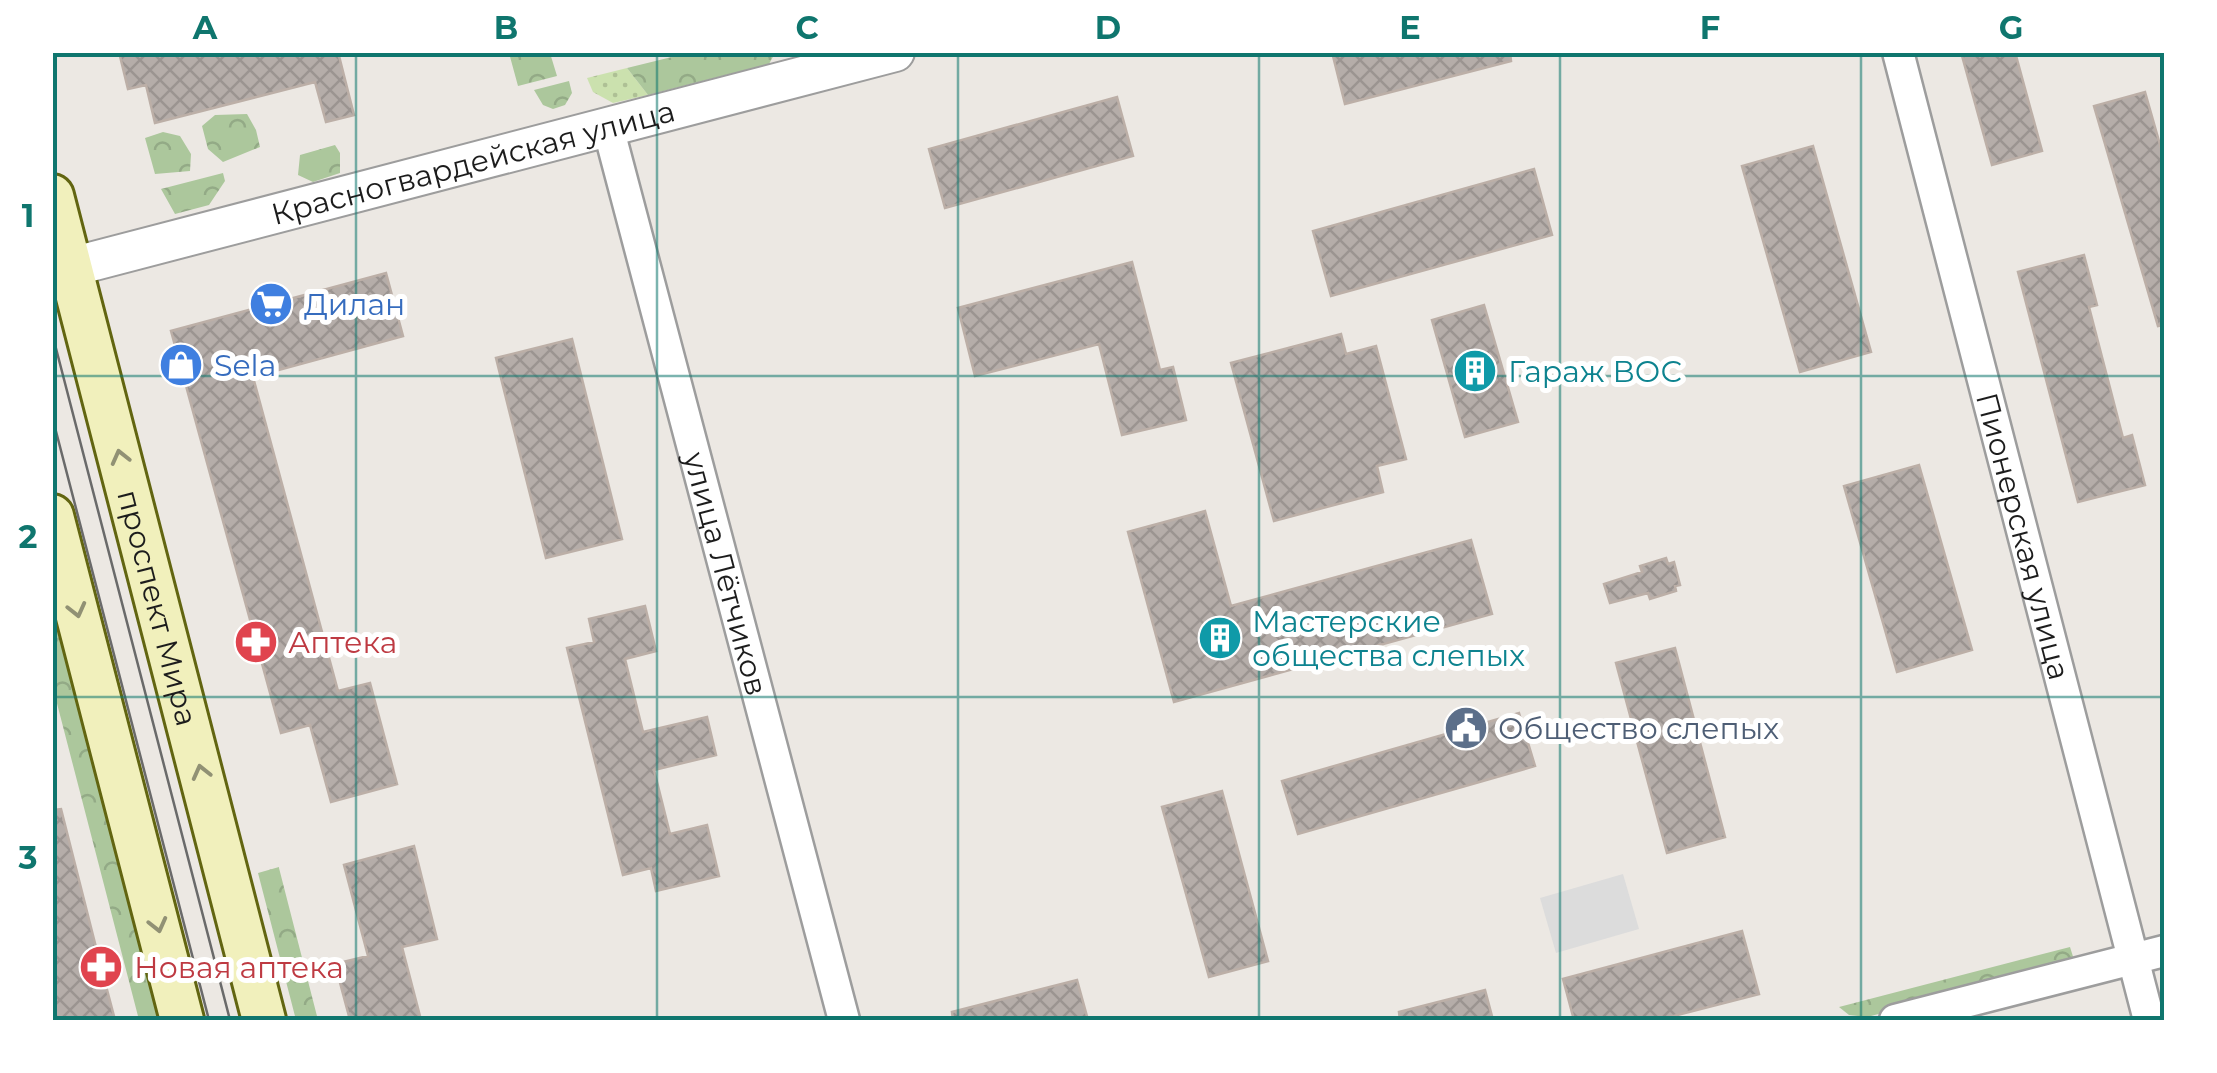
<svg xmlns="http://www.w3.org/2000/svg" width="2217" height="1073" viewBox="0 0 2217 1073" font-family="Montserrat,sans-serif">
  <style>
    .grass { fill: url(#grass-dots) }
    .forest { fill: url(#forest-crowns) }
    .parking { fill: #dcdcdc }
    .building { fill: url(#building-cross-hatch); stroke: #bcafa7; stroke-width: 2.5 }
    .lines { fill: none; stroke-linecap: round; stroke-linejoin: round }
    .minor-casing { stroke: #9d9d9d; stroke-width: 35 }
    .tertiary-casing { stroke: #9d9d9d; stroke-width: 42 }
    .secondary-casing { stroke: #626511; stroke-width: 48 }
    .minor { stroke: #fff; stroke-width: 30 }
    .tertiary { stroke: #fff; stroke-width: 38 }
    .secondary { stroke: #f1f0bc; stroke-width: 42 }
    .tram { stroke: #6a6a6a; stroke-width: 2.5 }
    .oneway { stroke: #919174 }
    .grid { fill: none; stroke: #0f766e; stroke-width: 2.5; stroke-opacity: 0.55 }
    .labels { text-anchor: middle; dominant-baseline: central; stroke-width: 10; stroke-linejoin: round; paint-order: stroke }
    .street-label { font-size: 30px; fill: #1c1c1c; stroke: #fff }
    .shop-label { font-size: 30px; fill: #366cbe; stroke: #fff; text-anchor: start }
    .culture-label { font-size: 30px; fill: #0d838f; stroke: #fff; text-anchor: start }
    .health-label { font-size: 30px; fill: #be3a42; stroke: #fff; text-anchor: start }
    .service-label { font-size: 30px; fill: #4e5e75; stroke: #fff; text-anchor: start }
    .neatline { fill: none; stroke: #0f766e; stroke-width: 4 }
    .grid-label { font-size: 32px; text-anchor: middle; font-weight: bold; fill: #0f766e }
  </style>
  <defs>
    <pattern id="grass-dots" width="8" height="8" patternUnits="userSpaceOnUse" patternTransform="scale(2.5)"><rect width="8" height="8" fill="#cbe1ae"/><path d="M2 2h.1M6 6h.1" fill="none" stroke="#aec095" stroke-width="1.8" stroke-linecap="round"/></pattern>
    <pattern id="forest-crowns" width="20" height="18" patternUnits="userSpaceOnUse" patternTransform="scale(2.5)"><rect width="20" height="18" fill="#acc79c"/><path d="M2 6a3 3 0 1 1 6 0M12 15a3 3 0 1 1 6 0" fill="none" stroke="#93aa86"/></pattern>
    <pattern id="building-cross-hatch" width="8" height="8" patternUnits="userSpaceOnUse" patternTransform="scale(2.5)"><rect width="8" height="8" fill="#b5ada9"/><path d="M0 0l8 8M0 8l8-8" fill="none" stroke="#9b9491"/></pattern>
  </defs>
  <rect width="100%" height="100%" fill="#ece8e3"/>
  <!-- grass -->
  <path class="grass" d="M627,68L648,95L613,103L593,92L587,78Z"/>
  <!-- forest -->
  <path class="forest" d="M509,53H550L557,76L518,86Z
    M688,53V52L775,53L769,64L648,95L627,68Z
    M569,81L572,93L565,105L553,109L543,105L534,90Z
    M247,114L256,130L260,147L223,162L208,149L202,126L215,115Z
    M163,132L180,136L191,154L190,171L155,174L145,138Z
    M335,145L340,153V173L313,182L298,175L300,155Z
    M223,173L225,181L209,205L175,214L161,189Z
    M52,583L166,1020H139L53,688Z
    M279,867V868L318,1020H296L258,873Z
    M2070,947L2075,963L1867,1017L1849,1015L1839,1007Z"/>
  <!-- parking -->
  <path class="parking" d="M1623,874L1639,929L1556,953L1540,898Z"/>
  <!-- building -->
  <path class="building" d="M119,52H338L354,115L326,122L315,82L155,123L146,85L128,89Z
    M1332,52H1510L1511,61L1345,104Z
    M1961,52H2015L2042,151L1992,165Z
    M2145,92L2164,159V325L2158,326L2094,106Z
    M1117,97L1133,156L945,208L929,149Z
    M1813,146L1871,352L1800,372L1742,166Z
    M1534,169L1552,235L1331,296L1313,231Z
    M2084,255L2097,305L2089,307L2123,438L2132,435L2145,485L2078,502L2018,272Z
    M1132,262L1160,370L1173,367L1186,420L1122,435L1099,344L975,376L958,308Z
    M386,273L403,336L253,377L338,691L370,683L397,784L331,802L310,725L281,733L171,331Z
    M1484,305L1518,422L1465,437L1432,320Z
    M1341,334L1346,354L1376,346L1406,459L1377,466L1383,492L1274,521L1231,363Z
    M572,339L622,539L546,558L496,358Z
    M1919,465L1972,650L1897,672L1844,486Z
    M1205,511L1231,606L1471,540L1492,614L1174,702L1128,532Z
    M1666,558L1668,564L1674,562L1680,585L1675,586L1676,591L1650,599L1648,593L1610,603L1604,584L1642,572L1640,566Z
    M645,606L656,651L625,659L643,732L707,717L716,755L654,770L670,834L707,825L719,876L656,891L651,868L623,875L567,648L594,642L589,619Z
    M1675,648L1725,837L1667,853L1616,663Z
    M1519,713L1535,766L1298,834L1282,781Z
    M1222,791L1268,961L1209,977L1162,807Z
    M61,809L101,967L115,1020H52V810Z
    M414,846L437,939L402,947L421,1020H350L335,964L368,956L344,865Z
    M1742,931L1759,994L1658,1020H1574L1563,979Z
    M1077,980L1088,1020H953L952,1012Z
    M1485,990L1493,1020H1400L1399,1012Z"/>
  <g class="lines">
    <!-- minor casing -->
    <g class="minor-casing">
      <g id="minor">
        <path id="s1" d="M1898,52L2149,1020"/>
        <path id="s2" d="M608,127L844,1020"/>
        <path d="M1895,1020L2164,951"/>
      </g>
    </g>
    <!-- tertiary casing -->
    <g class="tertiary-casing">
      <g id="tertiary">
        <path id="s3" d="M52,272L895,52"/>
      </g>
    </g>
    <!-- secondary casing -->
    <g class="secondary-casing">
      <g id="secondary">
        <path id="s4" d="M52,196L264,1020"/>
        <path d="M52,516L182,1020"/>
      </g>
    </g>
    <!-- minor -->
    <use href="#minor" class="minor"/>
    <!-- tertiary -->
    <use href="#tertiary" class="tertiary"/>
    <!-- secondary -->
    <use href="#secondary" class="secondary"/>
    <!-- tram -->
    <path class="tram" d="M52,333L230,1020
      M52,416L209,1020"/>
  </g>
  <!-- one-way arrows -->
  <defs><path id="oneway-chevron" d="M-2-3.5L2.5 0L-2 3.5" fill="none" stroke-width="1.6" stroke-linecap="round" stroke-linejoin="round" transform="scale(2.5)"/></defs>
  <g class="oneway">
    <use href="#oneway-chevron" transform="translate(120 457) rotate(-104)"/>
    <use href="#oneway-chevron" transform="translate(77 610) rotate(76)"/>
    <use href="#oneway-chevron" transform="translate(201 772) rotate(-104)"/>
    <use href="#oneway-chevron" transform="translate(158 925) rotate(76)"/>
  </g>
  <!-- grid -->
  <path class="grid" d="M356,52V1020M657,52V1020M958,52V1020M1259,52V1020M1560,52V1020M1861,52V1020M52,376H2164M52,697H2164"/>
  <!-- icons -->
  <defs>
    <g id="supermarket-disc" transform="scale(2.25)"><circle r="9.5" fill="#3f7fe0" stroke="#fff"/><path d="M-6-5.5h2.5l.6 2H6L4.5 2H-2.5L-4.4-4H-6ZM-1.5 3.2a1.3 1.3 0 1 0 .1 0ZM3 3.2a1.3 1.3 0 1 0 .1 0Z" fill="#fff"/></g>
    <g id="shop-disc" transform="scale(2.25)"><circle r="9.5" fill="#3f7fe0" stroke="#fff"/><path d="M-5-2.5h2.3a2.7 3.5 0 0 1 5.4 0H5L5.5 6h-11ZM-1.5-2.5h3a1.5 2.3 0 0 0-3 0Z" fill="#fff"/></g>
    <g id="building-disc" transform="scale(2.25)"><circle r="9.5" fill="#0f9aa8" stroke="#fff"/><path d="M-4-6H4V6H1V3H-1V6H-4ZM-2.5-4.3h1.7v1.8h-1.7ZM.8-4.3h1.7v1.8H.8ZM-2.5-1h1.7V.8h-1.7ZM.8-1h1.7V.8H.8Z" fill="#fff"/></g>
    <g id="pharmacy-disc" transform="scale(2.25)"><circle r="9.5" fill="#e0444e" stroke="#fff"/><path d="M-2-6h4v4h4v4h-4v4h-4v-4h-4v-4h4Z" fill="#fff"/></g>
    <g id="civic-disc" transform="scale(2.25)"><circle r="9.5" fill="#5c6f8a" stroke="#fff"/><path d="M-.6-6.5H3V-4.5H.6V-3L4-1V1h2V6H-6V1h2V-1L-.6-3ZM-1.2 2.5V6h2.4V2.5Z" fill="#fff"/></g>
  </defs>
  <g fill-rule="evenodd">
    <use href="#supermarket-disc" x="271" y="304"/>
    <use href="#shop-disc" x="181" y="365"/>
    <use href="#building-disc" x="1475" y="371"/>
    <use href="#building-disc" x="1220" y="638"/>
    <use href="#pharmacy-disc" x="256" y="642"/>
    <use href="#civic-disc" x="1466" y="728"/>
    <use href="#pharmacy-disc" x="101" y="967"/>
  </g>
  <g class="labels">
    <!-- street labels -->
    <g class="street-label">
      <text stroke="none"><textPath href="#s3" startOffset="435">Красногвардейская улица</textPath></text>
      <text stroke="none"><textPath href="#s1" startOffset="500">Пионерская улица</textPath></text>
      <text stroke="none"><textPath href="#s2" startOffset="462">улица Лётчиков</textPath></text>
      <text stroke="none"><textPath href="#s4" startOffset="425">проспект Мира</textPath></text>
    </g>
    <!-- shop labels -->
    <g class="shop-label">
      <text x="304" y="304">Дилан</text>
      <text x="214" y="365">Sela</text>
    </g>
    <!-- culture labels -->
    <g class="culture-label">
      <text x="1508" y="371">Гараж ВОС</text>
      <text x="1252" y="621">Мастерские<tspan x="1252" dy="34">общества слепых</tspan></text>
    </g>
    <!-- health labels -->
    <g class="health-label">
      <text x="288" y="642">Аптека</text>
      <text x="134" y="967">Новая аптека</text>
    </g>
    <!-- service labels -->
    <g class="service-label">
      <text x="1498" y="728">Общество слепых</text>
    </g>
  </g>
  <!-- border -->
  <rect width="2217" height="1073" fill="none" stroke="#ffffff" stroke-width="110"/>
  <rect x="55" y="55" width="2107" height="963" class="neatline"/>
  <g class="grid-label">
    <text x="205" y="39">A</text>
    <text x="506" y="39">B</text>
    <text x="807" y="39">C</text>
    <text x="1108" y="39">D</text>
    <text x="1410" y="39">E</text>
    <text x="1710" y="39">F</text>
    <text x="2011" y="39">G</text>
    <text x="28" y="227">1</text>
    <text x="28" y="548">2</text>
    <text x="28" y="869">3</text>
  </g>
</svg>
